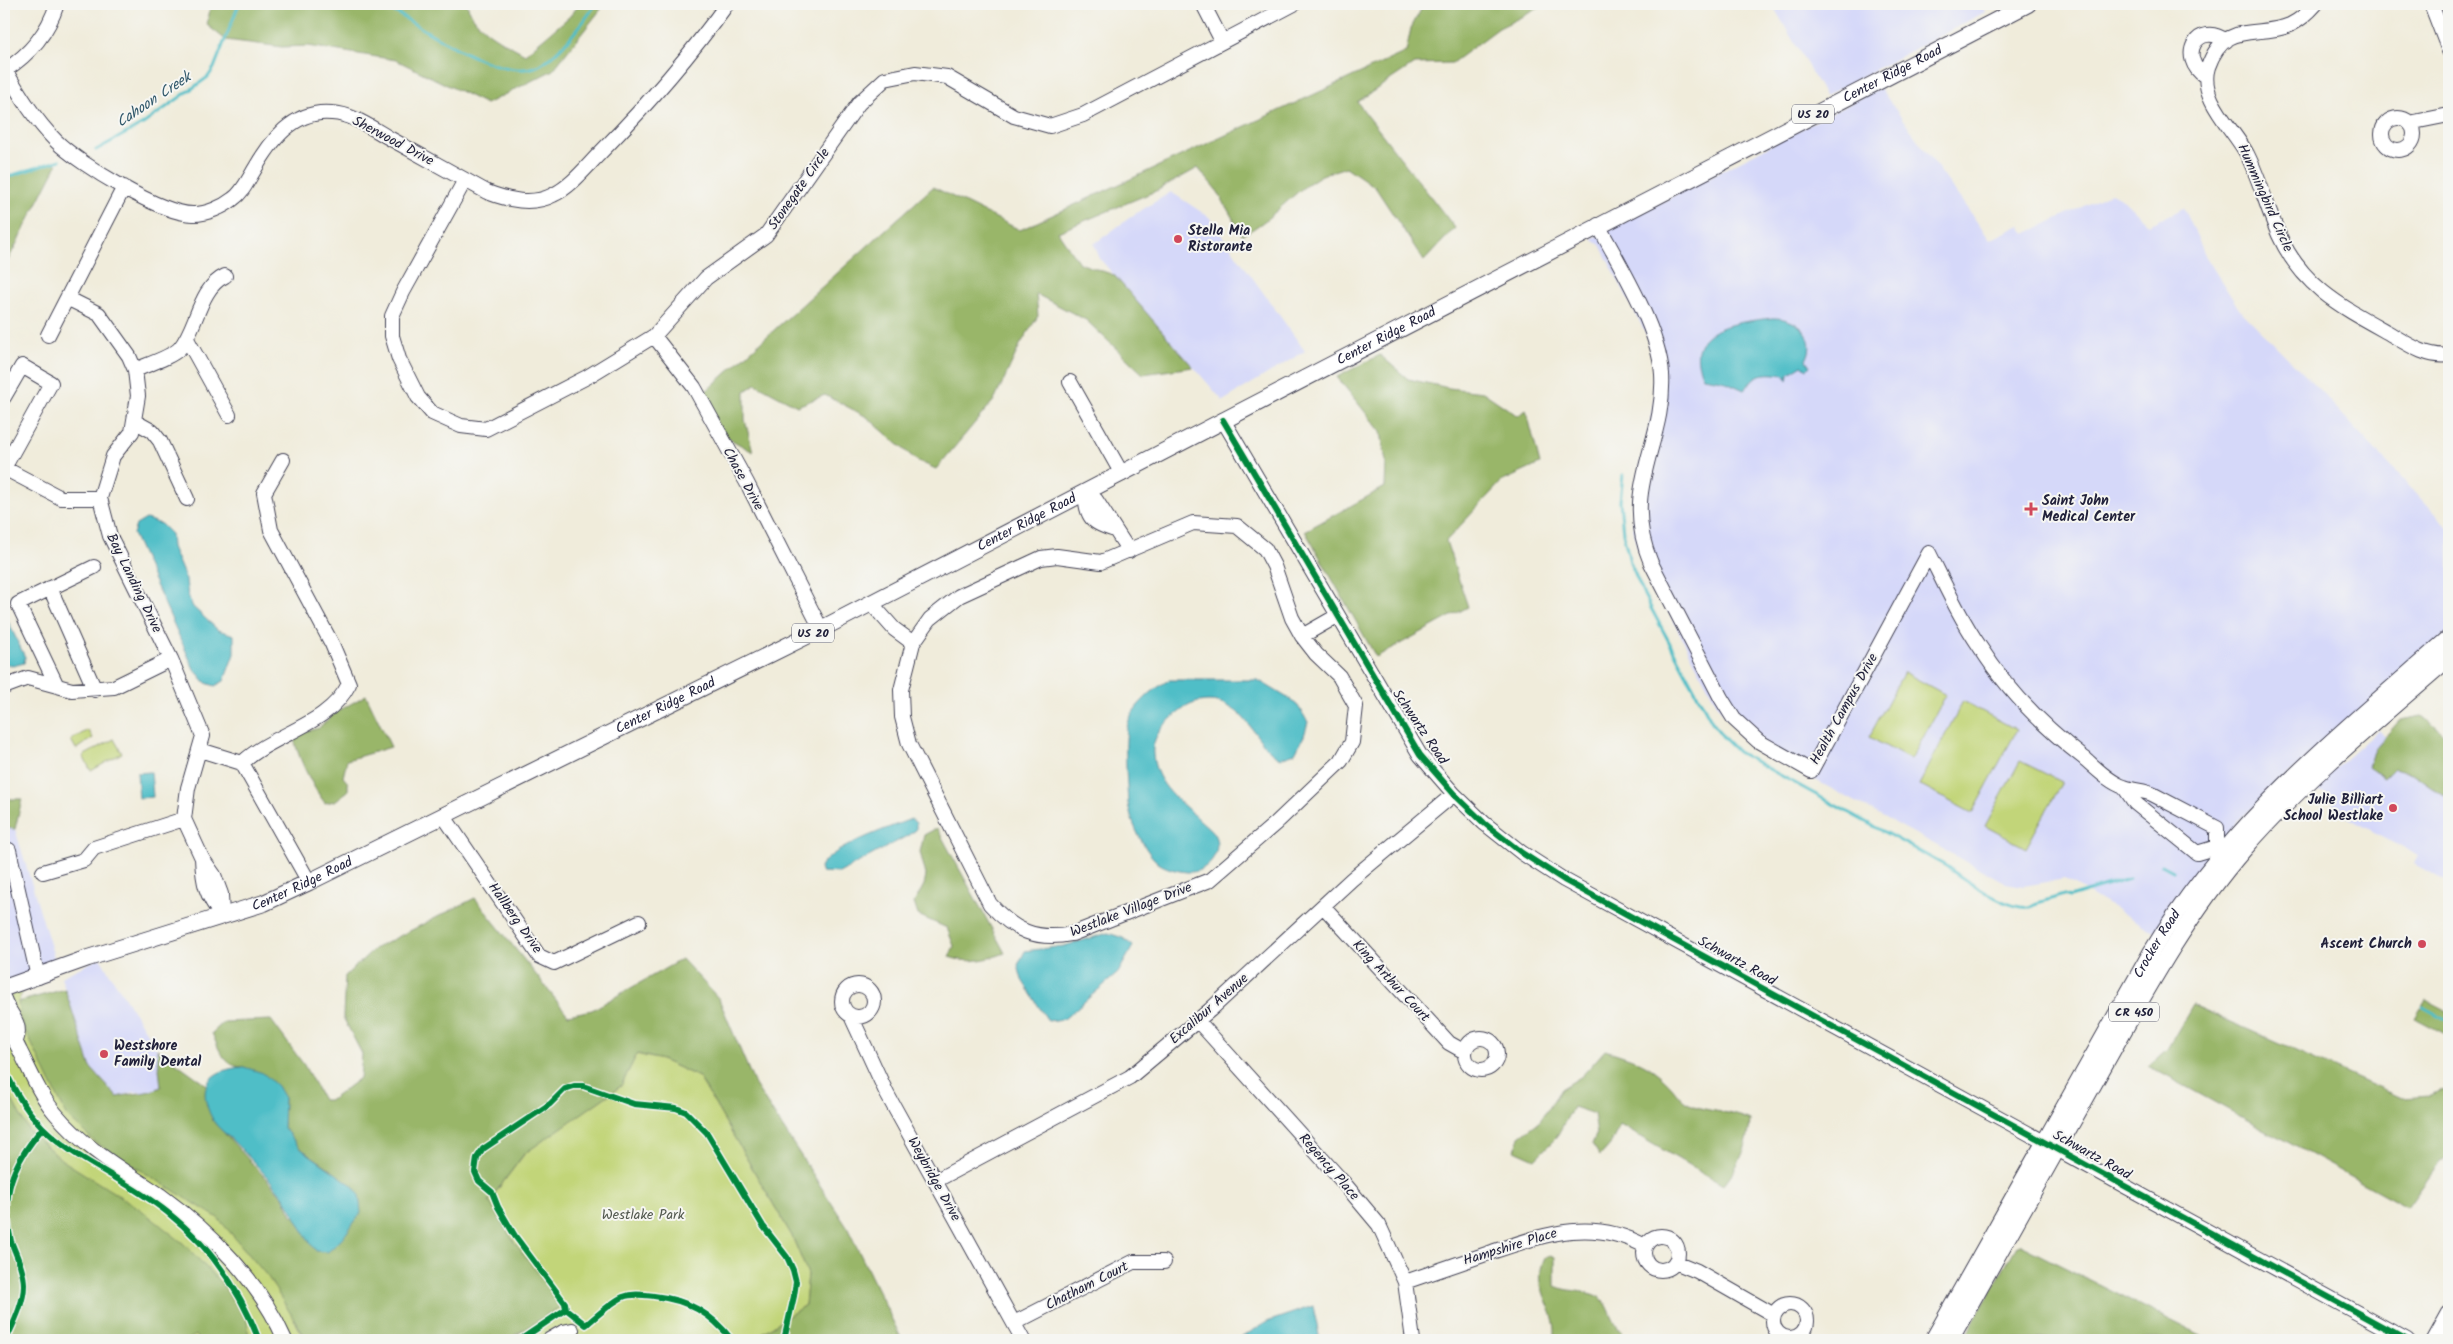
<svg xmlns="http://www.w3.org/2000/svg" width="2453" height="1344" viewBox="0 0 2453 1344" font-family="Kalam,sans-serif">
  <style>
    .built { fill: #d5d8f9 }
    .green { fill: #c2d579; stroke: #727c5a }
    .forest { fill: #99b669; stroke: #5e6c52 }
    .water { fill: #50bec7; stroke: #397081 }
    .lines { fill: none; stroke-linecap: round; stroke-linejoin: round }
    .stream { stroke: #50bec7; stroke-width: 3 }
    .minor-casing { stroke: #414053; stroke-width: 16 }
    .major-casing { stroke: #414053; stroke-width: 18 }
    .minor { stroke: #fff; stroke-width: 14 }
    .major { stroke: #fff; stroke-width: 16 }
    .cycleway-casing { stroke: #f6f6f2; stroke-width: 9 }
    .cycleway { stroke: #00873e; stroke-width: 6 }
    .poi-dot { fill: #d1495b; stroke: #f6f6f2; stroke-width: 2 }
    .labels { text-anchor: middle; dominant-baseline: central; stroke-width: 4; stroke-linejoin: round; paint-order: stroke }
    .shield { fill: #f6f6f2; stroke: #626272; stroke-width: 1 }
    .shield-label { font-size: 12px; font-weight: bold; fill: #22223b }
    .street-label { font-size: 14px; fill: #22223b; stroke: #f6f6f2 }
    .poi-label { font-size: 14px; font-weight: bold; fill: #22223b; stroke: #f6f6f2; text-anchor: start }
    .park-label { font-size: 14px; fill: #52584e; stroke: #f6f6f2 }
    .water-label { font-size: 15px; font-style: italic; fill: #32596c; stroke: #f6f6f2 }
  </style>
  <rect width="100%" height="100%" fill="#f6f6f2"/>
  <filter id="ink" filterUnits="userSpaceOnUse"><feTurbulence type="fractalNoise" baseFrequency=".02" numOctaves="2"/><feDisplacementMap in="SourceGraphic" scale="10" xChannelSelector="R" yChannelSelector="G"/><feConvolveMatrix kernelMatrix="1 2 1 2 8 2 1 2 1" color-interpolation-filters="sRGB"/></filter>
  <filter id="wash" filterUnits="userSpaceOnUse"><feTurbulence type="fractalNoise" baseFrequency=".0096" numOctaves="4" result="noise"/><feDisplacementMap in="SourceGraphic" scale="20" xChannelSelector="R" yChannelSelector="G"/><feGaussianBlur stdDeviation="1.12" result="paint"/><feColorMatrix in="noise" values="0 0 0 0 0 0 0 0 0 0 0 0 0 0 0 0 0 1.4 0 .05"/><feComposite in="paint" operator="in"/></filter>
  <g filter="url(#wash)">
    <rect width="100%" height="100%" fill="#f0ecdb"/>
    <!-- built -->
    <path class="built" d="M1772,4H1981L1985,12L1825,96Z
      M1880,88L1990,240L2020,225L2025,234L2111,193L2121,198L2149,225L2184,208L2206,257L2239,309L2312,382L2449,529V631L2239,820L2187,884L2156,933L2065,879L2023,886L2006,883L1758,749L1736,730L1716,703L1642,561L1636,544L1633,531L1632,499L1649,425L1656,388V375L1647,336L1600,245L1591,239Z
      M1171,192L1209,217L1305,351L1223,401L1100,259L1094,244L1132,216Z
      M2379,729L2408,763L2449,791V883L2414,864L2418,856L2343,815L2323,792H2309Z
      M4,828L15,829L57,967L4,982Z
      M100,958L157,1049L161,1087L153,1092H134L117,1097L91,1068L61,977Z"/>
    <!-- green -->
    <path class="green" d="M1904,672L1946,695L1911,760L1869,737Z
      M1963,701L2017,730L1972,813L1919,785Z
      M88,730L93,738L76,749L71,740Z
      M114,739L122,753L91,771L83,756Z
      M2020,761L2062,782L2026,848L1985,826Z
      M23,991L18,1002L168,1174L255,1244L305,1340H4V997Z
      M636,1054L662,1060L699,1077L792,1236L808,1274L805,1305L752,1340H510L563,1305L514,1242L489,1201L526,1152L621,1086Z"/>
    <!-- forest -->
    <path class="forest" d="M211,4H467C474,29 504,42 525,54L569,17L580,4H605L553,70L486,104L396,60L308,46L282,47L226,40L207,25Z
      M1424,4H1547L1499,28L1452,63L1414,64L1357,102L1455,228L1424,261L1375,187L1346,167C1338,170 1328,172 1320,176C1291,193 1272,221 1242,235L1218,192L1198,168L1158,190L1058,232L1079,263L1114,275L1193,367L1143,374L1086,320L1036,294L1038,316L1020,345L995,399L936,469L916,460L867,417L825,395L797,406L756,384L745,391V420L753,452L723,435L703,394L933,187L1020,230L1406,52L1411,28Z
      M54,162L57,165L4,268V178Z
      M1380,355L1408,379L1449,388L1483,392L1518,416L1526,409L1540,464L1501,482L1446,541L1468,607L1376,657L1305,531L1385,487L1386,462L1381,432L1337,377Z
      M366,695L391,747L347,760L343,777L348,783V791L335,801L325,803C312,787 297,755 293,735L319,728L335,713Z
      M2422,716L2449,738V799L2412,773L2394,768L2384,778L2368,766L2376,747L2400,720Z
      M4,799H22L15,829L4,828Z
      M937,828L1005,953C986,960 969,964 949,957L954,946L947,928L918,915L914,903L924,885L926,875L920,852L924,835Z
      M475,898L568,1015L592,1010L682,959L719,999L755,1085L847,1227L902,1340H752L805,1305L808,1274L792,1236L699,1077L662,1060L637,1054L621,1086L524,1154L489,1201L514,1242L563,1305L507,1340H307L268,1277L218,1218L95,1142L67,1116L20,1020L18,1002L65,989L91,1068L117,1097C132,1093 148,1094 161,1087L157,1049L207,1085V1100L213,1121L283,1197L293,1217L332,1170L300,1148L283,1127L284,1098L244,1067C224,1068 218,1047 212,1033L224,1022L271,1020L304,1065L323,1100H331L360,1078L362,1054L343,1017L345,976L374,949Z
      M2426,1000L2449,1012V1036L2415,1018Z
      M2193,1005L2401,1098L2430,1096L2449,1088V1156L2440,1161L2407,1207L2148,1066L2167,1049Z
      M1605,1050C1630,1058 1647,1062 1666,1081C1673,1087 1679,1098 1687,1103C1706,1113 1730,1110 1750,1120C1749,1145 1739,1166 1723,1185L1620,1125L1610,1145L1600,1156L1592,1144L1597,1133L1594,1114L1573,1107L1556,1138L1535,1159L1515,1150L1520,1136L1540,1121L1561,1089L1582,1076Z
      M4,1085L29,1131L62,1160L140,1209L184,1244L221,1283L247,1320L249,1340H200L196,1335L188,1340H4Z
      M2018,1244L2210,1340H1963Z
      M1550,1255L1555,1257V1286C1569,1293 1593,1289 1604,1301C1613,1311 1614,1339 1637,1337L1639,1340H1554C1561,1310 1529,1291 1545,1257Z"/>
    <!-- water -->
    <path class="water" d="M1772,318C1796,317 1819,336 1806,360L1810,366L1807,369L1802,365L1788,374L1787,380L1785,375C1774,374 1761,371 1752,380C1749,384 1748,387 1744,390L1722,380L1703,377C1679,327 1739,322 1772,318Z
      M146,519L161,524L171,534L172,547L186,580L188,597L193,607L218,630L234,635V654L224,681L215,686L206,683L194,669L133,534L136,525Z
      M4,613L25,657L24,663L13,666L4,663Z
      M1169,680H1258L1296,703L1308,722L1304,736L1295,753L1280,758C1257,746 1252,718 1228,706C1214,698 1194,700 1182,710C1167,721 1151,735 1153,755C1156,786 1180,801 1201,821C1205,825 1211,829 1214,834C1224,851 1207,874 1187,872C1177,871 1163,868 1156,861C1143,848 1130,821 1128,803C1127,786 1123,735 1129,720C1135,704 1155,688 1169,680Z
      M151,772L153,797L139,798L137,773Z
      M911,819L916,823V830L907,836L839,873L821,872L820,868C827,849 891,827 911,819Z
      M1108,933L1123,938L1133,946L1118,973L1064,1019L1048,1021L1022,980L1018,965L1025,951L1064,946Z
      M244,1067L263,1073L277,1086L284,1098L283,1127L300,1148L352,1185L359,1194L361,1213L342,1239L328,1252L316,1251C303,1234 295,1214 283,1196C268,1177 251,1159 234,1142C228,1135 217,1128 213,1120C195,1086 209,1069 244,1067Z
      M1313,1306L1320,1340H1237L1267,1322Z"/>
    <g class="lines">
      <!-- stream -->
      <path class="stream" d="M382,4C416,24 496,81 535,67C556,59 584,22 596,4
        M96,150L143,124L208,77L214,68L239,4
        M4,178L60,160
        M1623,475L1620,501L1623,533L1630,562L1644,595L1712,722L1723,737L1738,752L1946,866C1960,877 2019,919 2034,904L2064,895L2069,897L2129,879
        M2162,865L2173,871
        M2423,1007L2449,1021"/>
    </g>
  </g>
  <g filter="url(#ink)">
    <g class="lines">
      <!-- minor casing -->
      <g class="minor-casing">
        <path id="minor" d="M1203,4L1222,41
          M2316,4C2309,12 2300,20 2290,25C2256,39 2225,19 2208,67C2198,98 2233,128 2247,154C2260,180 2267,208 2279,235C2302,286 2340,306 2387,332C2406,343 2426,358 2449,355
          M2431,4L2449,51
          M5,70C20,95 35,120 56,141C79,164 162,215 194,214C207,214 223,207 233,199C242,193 247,182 253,172C270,142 293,109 332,113C353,114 373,129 391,139C423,157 455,174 487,192C508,200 532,206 553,195C572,186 587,166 601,152C647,105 689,57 727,4
          M4,71C29,55 48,33 57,4
          M2206,77C2176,57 2198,20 2226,41
          M2382 134a16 16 0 1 1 32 0a16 16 0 1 1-32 0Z
          M2409,123L2449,115
          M465,180L403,292L392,316V336L399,359L418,397L432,413L461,426L486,429L587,377L654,336L706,278L766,235L859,103L885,79L915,73L947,77L1014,116L1050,126L1083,115L1294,4
          M1598,225C1620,265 1659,329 1662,374C1666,445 1619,487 1651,563L1721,698L1734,719L1758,741L1811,771L1929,553
          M67,298L99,314L129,356L135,370L138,396L132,432L113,456L100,498L110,536L171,659L203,736L188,788L184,819L202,858L214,875L221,894L222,916
          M48,335L124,187
          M654,336L694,387L747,483L821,629
          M187,339L229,415
          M135,370C146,365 172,357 180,348C197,328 199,288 225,276
          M1070,382L1122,474
          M4,397L22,366L51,383L4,468
          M1223,420L1420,755L1454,794L1484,823L1522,853L1564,880L2407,1340
          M134,421L152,431L160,441L187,499
          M283,460L264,493L271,530L332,644L349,684C328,726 275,732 242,763L309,882
          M4,468L61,498H100
          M1085,493L1096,500L1129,551
          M1085,493C1087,519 1091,522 1115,530
          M1193,523L1237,526L1265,549L1274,566L1292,618L1302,636L1316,654L1339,676L1356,706L1352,742L1341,761L1276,823L1210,880L1072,934C1036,941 1014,931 990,904L909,744L902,717L901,690L913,643L930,619L959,596L1041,558L1057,556L1101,562Z
          M1929,553C1945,585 1960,618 1980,647C2007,690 2044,727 2084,758C2096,768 2109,782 2124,787C2134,791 2144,790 2154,795L2217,828V847L2197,853L2135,803L2124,787
          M50,588L95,690
          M871,603L894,629L913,643
          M1302,636L1337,616
          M57,686L18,604L94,567
          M4,687L28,678L72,690L114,687L171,659
          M200,750L242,763
          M443,815L539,956L554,963L639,922
          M9,850L38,977
          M202,858C203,884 206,895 222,916
          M43,872L84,860L94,848L184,819
          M1323,906L1449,1043L1465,1052
          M842 1001a16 16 0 1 1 32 0a16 16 0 1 1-32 0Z
          M4,999C9,1015 23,1022 16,1041
          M851,1016L887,1094L1023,1340
          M4,1018C6,1036 14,1036 20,1051C31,1073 40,1095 55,1113C84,1148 123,1170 160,1195C211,1232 260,1282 285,1340
          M1197,1020L1343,1182L1379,1225L1405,1282L1413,1340
          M1465 1054a16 16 0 1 1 32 0a16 16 0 1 1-32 0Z
          M935,1181L1130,1077L1210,1010L1352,879L1454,794
          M1644 1253a17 17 0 1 1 34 0a17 17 0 1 1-34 0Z
          M1675,1262L1697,1271L1774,1315
          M1405,1282C1434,1272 1463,1262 1492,1252C1546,1234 1592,1217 1645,1246
          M1773 1321a17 17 0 1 1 34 0a17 17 0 1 1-34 0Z
          M1014,1323L1133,1262H1164
          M549,1340L563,1332L572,1330
          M2434,1340L2449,1313"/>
      </g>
      <!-- major casing -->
      <g class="major-casing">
        <g id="major">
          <path id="s1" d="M4,988L88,958L264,903L309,882L821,629L2028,4"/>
          <path id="s2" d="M1933,1340L2152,951C2229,822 2339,735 2449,638"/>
          <path d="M1950,1340C1999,1253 2048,1166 2097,1078C2142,998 2185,917 2245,848C2306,778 2379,719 2449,658"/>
        </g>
      </g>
      <!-- minor -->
      <use href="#minor" class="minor"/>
      <!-- major -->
      <use href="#major" class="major"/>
      <!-- cycleway casing -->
      <g class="cycleway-casing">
        <path id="cycleway" d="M1223,420L1420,755L1454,794L1484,823L1522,853L1564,880L2407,1340
          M4,1067C39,1154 101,1160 167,1212C210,1246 240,1290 259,1340
          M566,1309L565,1303L515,1236L498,1207L492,1192L479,1181L475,1172L477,1158L483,1149L550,1104L565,1089L574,1086H583L634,1104L676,1108L686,1112L707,1133L763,1226L787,1257L793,1270L796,1282L794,1296L784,1340
          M6,1340C13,1324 24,1303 24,1285C24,1270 16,1255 11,1241C0,1195 12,1164 42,1129
          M520,1340L566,1309L586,1325C597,1316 610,1303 623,1297C633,1293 644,1295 654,1296C688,1300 711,1313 732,1340"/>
      </g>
      <!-- cycleway -->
      <use href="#cycleway" class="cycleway"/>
    </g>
  </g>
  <!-- markers -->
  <g class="poi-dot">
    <circle cx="1178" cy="239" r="5"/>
    <path d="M2028.5 501.5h5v5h5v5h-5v5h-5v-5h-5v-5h5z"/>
    <circle cx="2393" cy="808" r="5"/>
    <circle cx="2422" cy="944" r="5"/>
    <circle cx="104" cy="1054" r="5"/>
  </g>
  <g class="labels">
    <!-- shield labels -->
    <g class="shield">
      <rect x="1792" y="104.5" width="42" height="19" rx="4"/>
      <rect x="792" y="623.5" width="42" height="19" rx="4"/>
      <rect x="2109" y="1002.5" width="50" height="19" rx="4"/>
    </g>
    <g class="shield-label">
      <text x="1813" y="114">US 20</text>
      <text x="813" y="633">US 20</text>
      <text x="2134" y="1012">CR 450</text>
    </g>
    <!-- street labels -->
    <g class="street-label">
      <text stroke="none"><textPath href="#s1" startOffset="2101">Center Ridge Road</textPath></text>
      <text transform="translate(393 141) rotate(28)">Sherwood Drive</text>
      <text transform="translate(799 189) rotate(-55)">Stonegate Circle</text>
      <text transform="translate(2265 198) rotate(66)">Hummingbird Circle</text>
      <text stroke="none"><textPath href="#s1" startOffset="1531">Center Ridge Road</textPath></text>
      <text transform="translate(743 479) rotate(61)">Chase Drive</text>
      <text stroke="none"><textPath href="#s1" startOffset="1126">Center Ridge Road</textPath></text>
      <text transform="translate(134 583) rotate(64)">Bay Landing Drive</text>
      <text stroke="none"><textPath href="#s1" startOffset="721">Center Ridge Road</textPath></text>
      <text transform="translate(1844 709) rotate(-61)">Health Campus Drive</text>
      <text transform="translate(1420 727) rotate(56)">Schwartz Road</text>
      <text stroke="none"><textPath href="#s1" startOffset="316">Center Ridge Road</textPath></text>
      <text transform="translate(1131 910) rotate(-21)">Westlake Village Drive</text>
      <text transform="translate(515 918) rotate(55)">Hallberg Drive</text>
      <text stroke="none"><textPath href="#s2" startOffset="455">Crocker Road</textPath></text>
      <text transform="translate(1737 961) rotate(29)">Schwartz Road</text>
      <text transform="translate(1391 981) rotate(47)">King Arthur Court</text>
      <text transform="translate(1209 1009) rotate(-41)">Excalibur Avenue</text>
      <text transform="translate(2092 1155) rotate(29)">Schwartz Road</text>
      <text transform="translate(1329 1167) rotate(49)">Regency Place</text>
      <text transform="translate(934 1179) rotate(61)">Weybridge Drive</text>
      <text transform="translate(1510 1247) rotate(-17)">Hampshire Place</text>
      <text transform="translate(1087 1286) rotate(-27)">Chatham Court</text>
    </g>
    <!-- poi labels -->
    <g class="poi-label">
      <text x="1188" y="231">Stella Mia<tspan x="1188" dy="16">Ristorante</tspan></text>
      <text x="2042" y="501">Saint John<tspan x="2042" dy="16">Medical Center</tspan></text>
      <text x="2383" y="800" text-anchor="end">Julie Billiart<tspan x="2383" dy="16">School Westlake</tspan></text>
      <text x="2412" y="944" text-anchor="end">Ascent Church</text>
      <text x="114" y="1046">Westshore<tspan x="114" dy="16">Family Dental</tspan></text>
    </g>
    <!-- park labels -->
    <g class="park-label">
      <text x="643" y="1215">Westlake Park</text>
    </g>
    <!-- water labels -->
    <g class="water-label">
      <text transform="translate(154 100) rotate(-34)">Cahoon Creek</text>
    </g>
  </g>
  <!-- margin -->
  <rect width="2453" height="1344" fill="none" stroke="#f6f6f2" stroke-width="20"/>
</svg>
